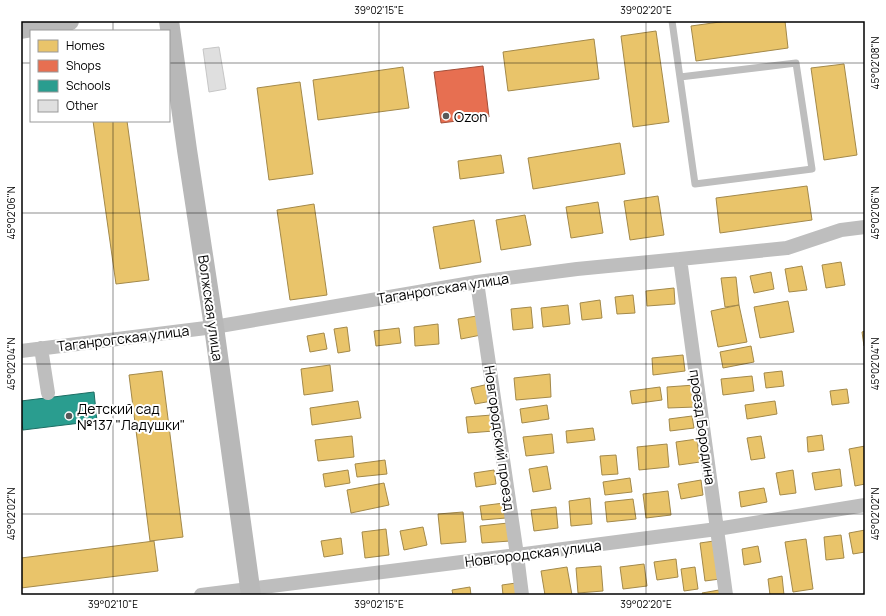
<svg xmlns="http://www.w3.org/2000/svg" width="886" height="616" viewBox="0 0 886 616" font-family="Manrope,sans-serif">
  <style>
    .homes { fill: #e9c46a; stroke: #a3894a }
    .shops { fill: #e76f51; stroke: #a24e39 }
    .schools { fill: #2a9d8f; stroke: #1d6e64 }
    .building { fill: #dfdfdf; stroke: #c6c6c6 }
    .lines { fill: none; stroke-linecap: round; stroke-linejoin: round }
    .lane { stroke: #bebebe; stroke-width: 7 }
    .street { stroke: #bebebe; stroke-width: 14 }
    .secondary { stroke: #b8b8b8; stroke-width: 20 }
    .ticks { fill: none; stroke: #000; stroke-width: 1; stroke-opacity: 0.45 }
    .poi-dot { fill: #595959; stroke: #fff; stroke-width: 1.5 }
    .labels { text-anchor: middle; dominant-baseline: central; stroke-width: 4; stroke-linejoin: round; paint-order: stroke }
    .poi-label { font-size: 14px; fill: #000; stroke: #fff; text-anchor: start }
    .street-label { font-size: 14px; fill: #000; stroke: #fff }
    .neatline { fill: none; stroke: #000; stroke-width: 1.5 }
    .ticks-label { font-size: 10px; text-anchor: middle; fill: #000 }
  </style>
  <rect width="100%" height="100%" fill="#fff"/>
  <!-- homes -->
  <path class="homes" d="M727,21H785L788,48L696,61L691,26Z
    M656,31L669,122L633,127L621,36Z
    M594,39L599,79L508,91L503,52Z
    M844,64L857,155L824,160L811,68Z
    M403,67L409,108L318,120L313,80Z
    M300,82L313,174L269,180L257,88Z
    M93,121H127L149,280L116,284Z
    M620,143L625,174L533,189L528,158Z
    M501,155L504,173L460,179L458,161Z
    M807,186L812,220L720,233L716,198Z
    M658,196L664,235L630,240L624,201Z
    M598,202L603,233L571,238L566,207Z
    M314,204L327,295L290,300L277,210Z
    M525,215L531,245L501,250L496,220Z
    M474,220L481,262L440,269L433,227Z
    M841,262L845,285L826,288L822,265Z
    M802,266L807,290L789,292L785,269Z
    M771,272L774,289L754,293L750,276Z
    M736,277L739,305L725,307L721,278Z
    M674,288L675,304L647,306L646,291Z
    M633,295L635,313L617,314L615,297Z
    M600,300L602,318L582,320L580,303Z
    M788,301L794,332L760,338L754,307Z
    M568,305L570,324L543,327L541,308Z
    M739,305L747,342L718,347L711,311Z
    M531,307L533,328L513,330L511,309Z
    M477,316L481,335L461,339L458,319Z
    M438,324L439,344L415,346L414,327Z
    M347,327L350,351L338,353L334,329Z
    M399,328L401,343L376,346L374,331Z
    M865,331V346H864L862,332Z
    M324,333L327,349L310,352L307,336Z
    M751,346L754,362L723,368L720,352Z
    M683,355L685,371L653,375L652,358Z
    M330,365L333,391L304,395L301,369Z
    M162,371L183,537L150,541L129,375Z
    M782,371L784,386L766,388L764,373Z
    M550,374L551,397L516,400L514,378Z
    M752,376L754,391L723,395L721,379Z
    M489,384L492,401L475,404L471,388Z
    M695,385L696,407L668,408L667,387Z
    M660,387L662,400L632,404L630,391Z
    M847,389L849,403L832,405L830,391Z
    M358,401L361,418L312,425L310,408Z
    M775,401L777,414L747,419L745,405Z
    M547,405L549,419L522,423L520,409Z
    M492,415L494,431L468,433L466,417Z
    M692,416L694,428L670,431L669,419Z
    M593,428L595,440L567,443L566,431Z
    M552,434L554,453L526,456L523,437Z
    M822,435L824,450L808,452L807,437Z
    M352,436L354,457L318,461L315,440Z
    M761,436L765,458L751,460L747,438Z
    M697,439L700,462L679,465L676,442Z
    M667,444L669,467L639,470L637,447Z
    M865,446V484L855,486L849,449Z
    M616,455L618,474L602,475L600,456Z
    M385,460L387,474L357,477L355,464Z
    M547,466L551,489L533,492L529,469Z
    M840,469L842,486L815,490L812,473Z
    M348,470L350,483L325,487L323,474Z
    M494,470L496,484L476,487L474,473Z
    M793,470L796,493L780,495L776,473Z
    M630,478L632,492L605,495L603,482Z
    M701,480L703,495L681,499L678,484Z
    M384,483L389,505L351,513L347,490Z
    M764,488L767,502L741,507L739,492Z
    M668,491L671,515L646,518L643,494Z
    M590,498L592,524L571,526L569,501Z
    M633,499L636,519L607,522L605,502Z
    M504,503L506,518L482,520L480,506Z
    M556,507L558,528L534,531L531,510Z
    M463,512L466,542L441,544L438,514Z
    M508,523L510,541L482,543L480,526Z
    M423,527L427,545L404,550L400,531Z
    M386,529L389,555L365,558L362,532Z
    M865,530V552L853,554L849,533Z
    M841,535L844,558L826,560L824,537Z
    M341,538L343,554L324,557L321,541Z
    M806,539L813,589L793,592L785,542Z
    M154,541L158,571L21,588V558Z
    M714,541L720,579L705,581L700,543Z
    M758,546L761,562L744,565L742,549Z
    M676,559L678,577L657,580L654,562Z
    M644,564L647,586L623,589L620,567Z
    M601,566L603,591L578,593L576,568Z
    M567,567L572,595H545L541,571Z
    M695,567L698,589L684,591L681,569Z
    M782,576L784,595H770L768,579Z
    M516,583L518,595H503L502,585Z
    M470,587L471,595H453L452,590Z
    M719,590L720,595H703L702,593Z"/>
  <!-- shops -->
  <path class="shops" d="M483,66L489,117L441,123L434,72Z"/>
  <!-- schools -->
  <path class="schools" d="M94,392L97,421L23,430L21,418V401Z"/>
  <!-- building -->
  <path class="building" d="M219,47L226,89L209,92L203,49Z"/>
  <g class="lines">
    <!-- lane -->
    <path class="lane" d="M672,21L695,184L812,169L796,63L680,77"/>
    <!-- street -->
    <path class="street" d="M680,259L726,595
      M477,282L517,555L522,595
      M41,348L48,393
      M21,351L214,327L477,282L577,269L680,259L787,248L841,230L865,227
      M201,595L517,555L717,529L865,505"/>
    <!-- secondary -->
    <path class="secondary" d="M169,21L187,150L214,327L251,595
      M21,29L69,21"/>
  </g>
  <!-- ticks -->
  <path class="ticks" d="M113,21V31M379,21V595M646,21V595M21,63H31M169,63H865M113,121V595M21,213H865M21,364H865M21,514H865"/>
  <!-- markers -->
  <g class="poi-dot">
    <circle cx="446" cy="116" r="4"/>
    <circle cx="69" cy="416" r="4"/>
  </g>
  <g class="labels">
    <!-- poi labels -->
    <g class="poi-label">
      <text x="454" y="116">Ozon</text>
      <text x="77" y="408">Детский сад<tspan x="77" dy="16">№137 "Ладушки"</tspan></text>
    </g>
    <!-- street labels -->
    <g class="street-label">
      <text transform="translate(443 288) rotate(-9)">Таганрогская улица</text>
      <text transform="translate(211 308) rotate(82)">Волжская улица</text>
      <text transform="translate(123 338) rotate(-7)">Таганрогская улица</text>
      <text transform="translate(703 427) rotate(82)">проезд Бородина</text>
      <text transform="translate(500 438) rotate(82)">Новгородский проезд</text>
      <text transform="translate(533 553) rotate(-7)">Новгородская улица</text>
    </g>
  </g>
  <!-- border -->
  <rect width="886" height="616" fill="none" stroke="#ffffff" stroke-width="44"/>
  <!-- legend -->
  <rect x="30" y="30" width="140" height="92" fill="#ffffff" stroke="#999999"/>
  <rect x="38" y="40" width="20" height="12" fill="#e9c46a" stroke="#999999"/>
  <text x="66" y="50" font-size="12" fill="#000000">Homes</text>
  <rect x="38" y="60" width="20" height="12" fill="#e76f51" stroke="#999999"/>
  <text x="66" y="70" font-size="12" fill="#000000">Shops</text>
  <rect x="38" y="80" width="20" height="12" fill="#2a9d8f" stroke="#999999"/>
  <text x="66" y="90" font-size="12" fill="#000000">Schools</text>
  <rect x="38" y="100" width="20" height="12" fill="#dfdfdf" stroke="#999999"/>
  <text x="66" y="110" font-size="12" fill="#000000">Other</text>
  <rect x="22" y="22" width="842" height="572" class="neatline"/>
  <g class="ticks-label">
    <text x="379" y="14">39°02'15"E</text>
    <text x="646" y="14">39°02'20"E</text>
    <text transform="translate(875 63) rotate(-90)" y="4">45°02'08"N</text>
    <text transform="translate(11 213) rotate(-90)" y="4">45°02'06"N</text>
    <text transform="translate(875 213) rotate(-90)" y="4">45°02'06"N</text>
    <text transform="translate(11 364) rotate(-90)" y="4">45°02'04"N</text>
    <text transform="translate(875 364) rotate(-90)" y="4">45°02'04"N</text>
    <text transform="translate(11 514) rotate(-90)" y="4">45°02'02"N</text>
    <text transform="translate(875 514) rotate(-90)" y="4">45°02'02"N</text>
    <text x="113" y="608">39°02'10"E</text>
    <text x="379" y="608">39°02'15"E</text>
    <text x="646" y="608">39°02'20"E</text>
  </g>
</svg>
